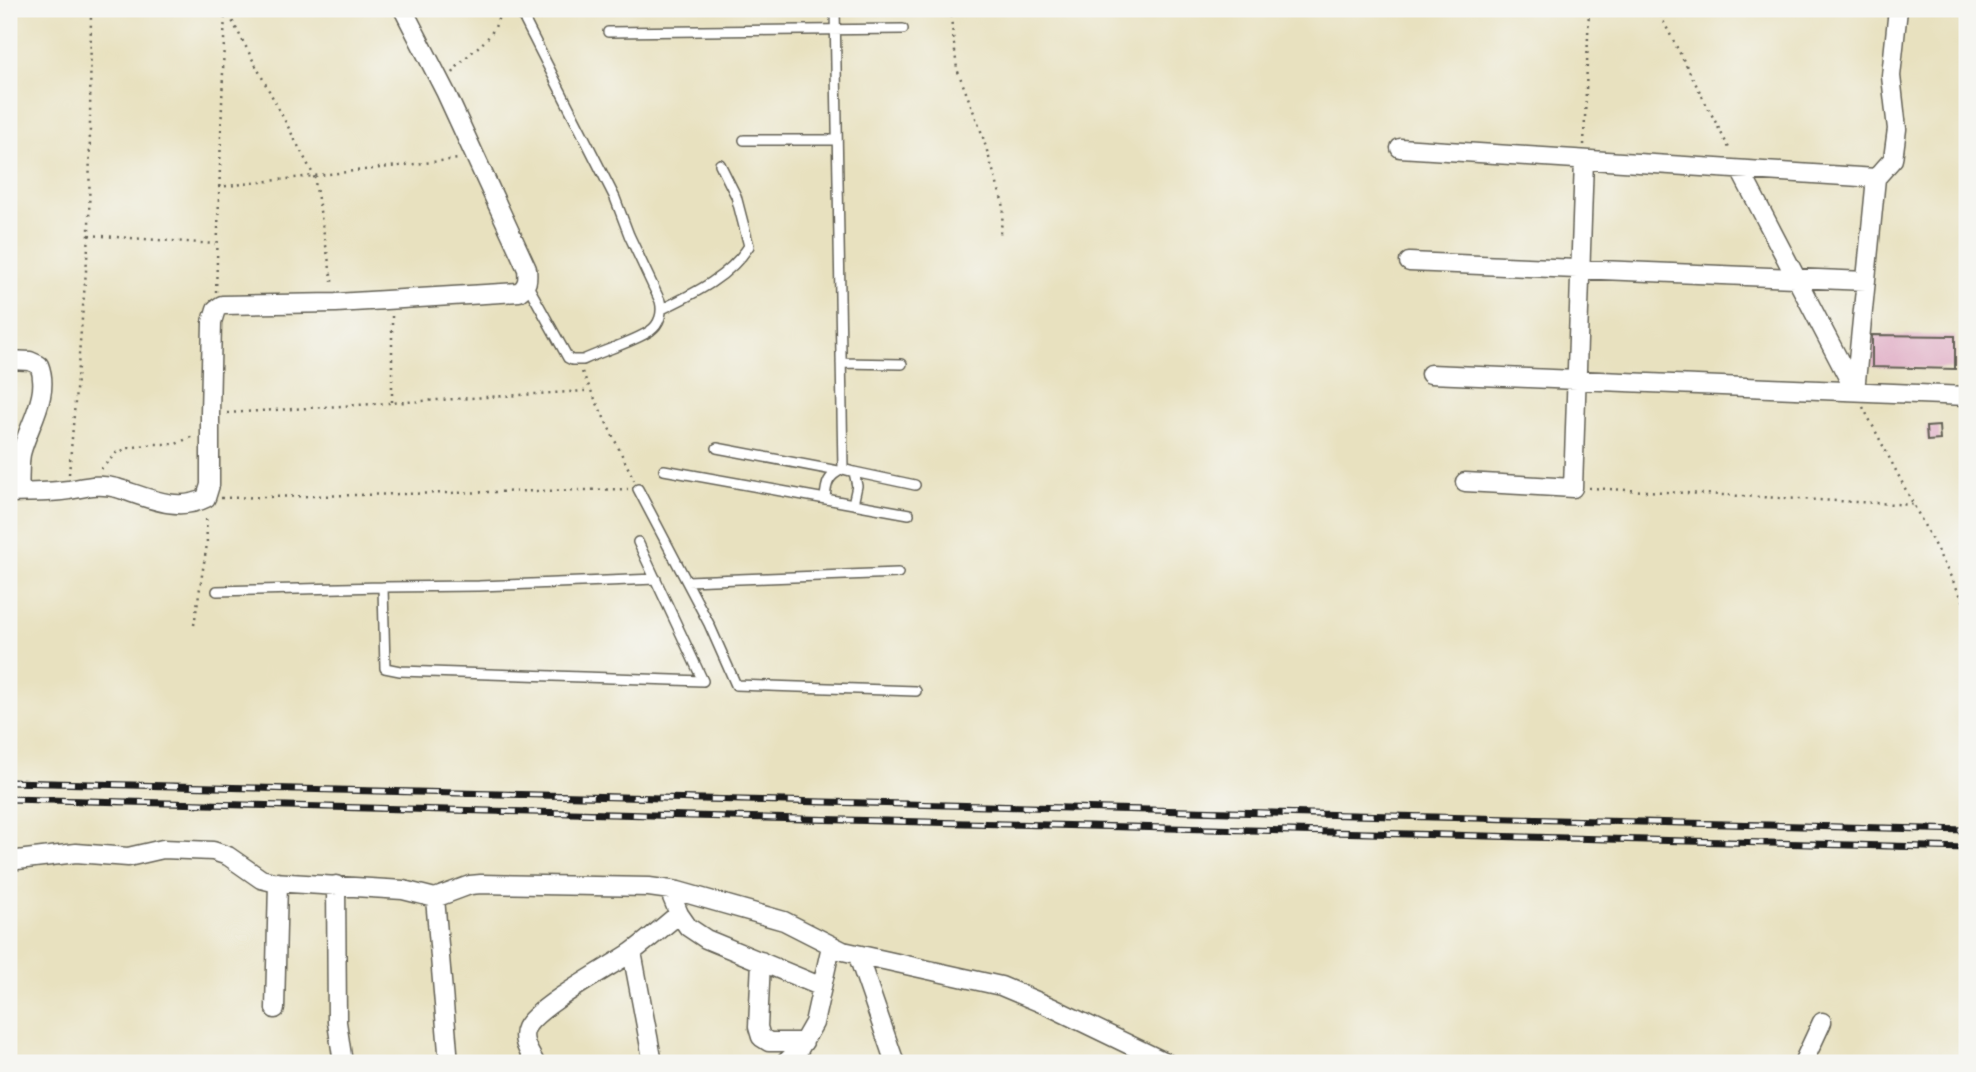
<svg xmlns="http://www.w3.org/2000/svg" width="1976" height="1072" viewBox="0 0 1976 1072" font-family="Pangolin,sans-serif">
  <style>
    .building { fill: #dea6c1 }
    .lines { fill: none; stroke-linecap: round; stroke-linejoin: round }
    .lane-casing { stroke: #636155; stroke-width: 12 }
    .street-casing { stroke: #636155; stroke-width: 21 }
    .path { stroke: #636155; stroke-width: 2.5; stroke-dasharray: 2 5; stroke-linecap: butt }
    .lane { stroke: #fff; stroke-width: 9 }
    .street { stroke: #fff; stroke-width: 18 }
    .rail-casing { stroke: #1c1c1c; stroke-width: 7 }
    .rail { stroke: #f6f6f2; stroke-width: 4.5; stroke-dasharray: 13; stroke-linecap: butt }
  </style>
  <rect width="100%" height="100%" fill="#f6f6f2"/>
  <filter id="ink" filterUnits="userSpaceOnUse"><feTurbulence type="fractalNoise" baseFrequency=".0143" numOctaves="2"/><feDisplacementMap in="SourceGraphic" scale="14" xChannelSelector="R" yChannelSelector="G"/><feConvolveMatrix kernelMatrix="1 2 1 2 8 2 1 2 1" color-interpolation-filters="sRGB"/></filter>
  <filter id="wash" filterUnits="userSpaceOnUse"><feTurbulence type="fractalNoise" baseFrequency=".00686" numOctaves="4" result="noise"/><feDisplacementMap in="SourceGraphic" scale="28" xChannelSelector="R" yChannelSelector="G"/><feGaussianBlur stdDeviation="1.57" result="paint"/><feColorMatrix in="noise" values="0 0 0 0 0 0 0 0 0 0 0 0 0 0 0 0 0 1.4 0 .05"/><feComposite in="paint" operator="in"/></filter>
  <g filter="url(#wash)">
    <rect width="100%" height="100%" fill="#e8e1bf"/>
    <g id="blocks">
      <!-- building -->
      <path class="building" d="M1872,335L1955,336V369L1872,367Z
        M1939,426L1940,440L1927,441L1926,427Z"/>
    </g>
  </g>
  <g filter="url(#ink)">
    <use href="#blocks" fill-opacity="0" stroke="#636155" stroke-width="2"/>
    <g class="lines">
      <!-- lane casing -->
      <g class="lane-casing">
        <path id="lane" d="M519,9L615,198L629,235L660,301C663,312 660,324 650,331C633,342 602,351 583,360H572L568,358L527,284
          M835,9L843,469
          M608,32L903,29
          M744,140H837
          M662,309C695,293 729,277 749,246L736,196L720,164
          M841,363L902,364
          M717,448L838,471
          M664,470L909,514
          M854,472L915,485
          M638,489L709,624L736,685L916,691
          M825,499C826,483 828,476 843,469L854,472L857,486L853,504
          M638,542L703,681L400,671L385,668L383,587L479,586L656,579
          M687,581L898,573
          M217,591L383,587"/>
      </g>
      <!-- street casing -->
      <g class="street-casing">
        <path id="street" d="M1400,148L1876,178
          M1740,170L1855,391
          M1409,262L1866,281
          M9,360L30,361L39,365C51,395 28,425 21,454C19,466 20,480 19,492
          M1430,374L1967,396
          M1855,391L1876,178L1893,159L1897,129L1891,76L1898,9
          M1465,482L1573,488L1584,160
          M9,493C28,492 49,493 69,490C86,487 99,483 117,488C146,497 177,513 206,498L210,485V414L212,322L216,309L222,305L336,303L519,292C528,286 528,279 527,269L446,93L403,9
          M9,861L76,853L128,857L163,849L213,851L228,856L261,879L273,882L403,890L435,898L470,885L481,884L649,887L678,891L784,921L843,951L1001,986L1053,1008L1167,1063
          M336,885L337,1022L343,1063
          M669,890L679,914L688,927L706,939L822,987
          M435,898L449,1063
          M632,952L653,1063
          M858,956L895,1063
          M761,961L758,1027L761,1037L769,1042H804
          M275,1009L278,882
          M535,1063C530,1053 520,1040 526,1028C536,1007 610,967 632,952C648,940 663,927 679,914
          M785,1063L798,1051L814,1023L831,946
          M1803,1063L1822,1022"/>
      </g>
      <!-- path -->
      <path class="path" d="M226,9L314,176L333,286
        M950,9L957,69L981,131L1004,207L1000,235
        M1657,9L1731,152
        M453,73C469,47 496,44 500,9
        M1584,145L1589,9
        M218,187L458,159
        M89,235L215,244
        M216,292L225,9
        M392,316V403
        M582,372L634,480
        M1863,407L1967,608
        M227,413L585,391
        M101,469L116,453L129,448L152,444H176L193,436
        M69,474L89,235L91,9
        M1589,488L1914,505
        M221,498L628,489
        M194,625L207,544L206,514"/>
      <!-- lane -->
      <use href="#lane" class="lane"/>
      <!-- street -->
      <use href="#street" class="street"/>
      <!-- rail casing -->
      <g class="rail-casing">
        <path id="rail" d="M9,782L1967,830
          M9,799L1967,848"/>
      </g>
      <!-- rail -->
      <use href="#rail" class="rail"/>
    </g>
  </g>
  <!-- margin -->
  <rect width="1976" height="1072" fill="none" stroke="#f6f6f2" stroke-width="35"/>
</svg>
